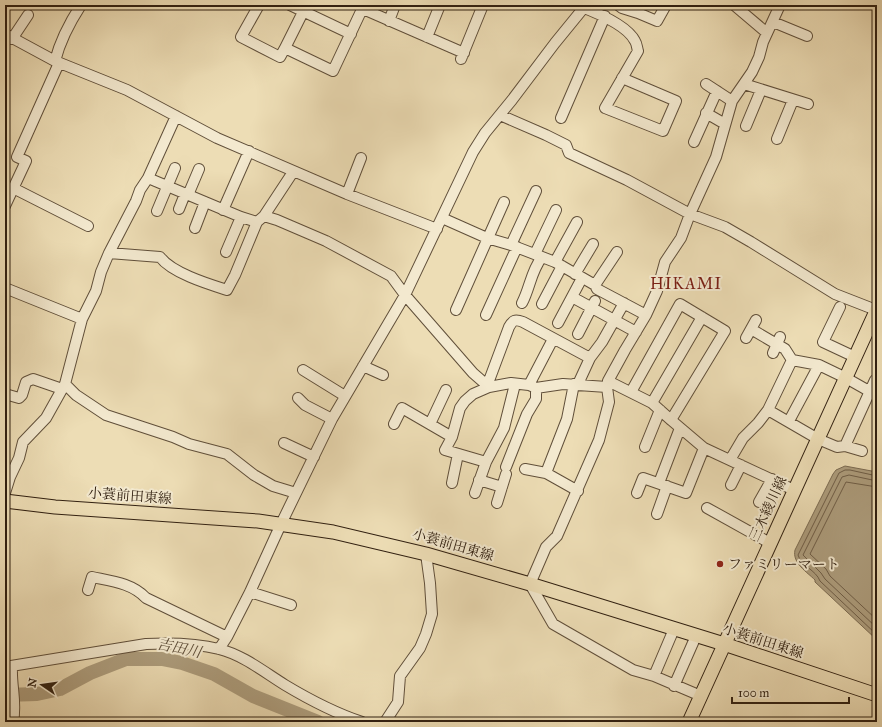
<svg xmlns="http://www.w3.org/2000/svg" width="882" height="727" viewBox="0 0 882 727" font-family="'IM FELL Great Primer','Noto Serif JP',serif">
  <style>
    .water { fill: #ad9d7d; stroke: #7b6b52 }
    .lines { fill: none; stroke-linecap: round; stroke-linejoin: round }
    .shore { stroke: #6f5e47; stroke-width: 1 }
    .river { stroke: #ad9d7d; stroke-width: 14 }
    .minor-casing { stroke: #604f3a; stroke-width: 12 }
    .major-casing { stroke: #312011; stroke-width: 15 }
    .minor { stroke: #f3e9cf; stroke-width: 10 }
    .major { stroke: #edddb5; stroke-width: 13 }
    .poi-dot { fill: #8f2418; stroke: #f3e9cf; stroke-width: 1.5 }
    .labels { text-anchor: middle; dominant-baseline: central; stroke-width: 4; stroke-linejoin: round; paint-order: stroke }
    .street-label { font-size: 14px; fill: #312011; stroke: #f3e9cf }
    .poi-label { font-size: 14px; fill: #312011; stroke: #f3e9cf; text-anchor: start }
    .water-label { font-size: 15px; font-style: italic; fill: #5c4c37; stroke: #f3e9cf }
    .quarter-label { font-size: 16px; letter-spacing: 1px; fill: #7a1f14; stroke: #f3e9cf }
  </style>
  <rect width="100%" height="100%" fill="#edddb5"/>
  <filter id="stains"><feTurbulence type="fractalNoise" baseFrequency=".005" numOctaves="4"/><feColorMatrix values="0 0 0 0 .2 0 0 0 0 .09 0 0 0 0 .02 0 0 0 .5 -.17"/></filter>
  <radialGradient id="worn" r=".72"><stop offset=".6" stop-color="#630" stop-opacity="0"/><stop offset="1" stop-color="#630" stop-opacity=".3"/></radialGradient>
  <!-- water -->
  <path class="water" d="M845,466L877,472V640L815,582V580C807,572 792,563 795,550L833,474L836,470Z"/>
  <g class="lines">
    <!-- shore -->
    <path class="shore" d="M877,476L850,470H845L839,473L798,555C801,566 816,570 820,581L877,635
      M877,481L849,475L842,477L803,555L821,573L825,579L877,628
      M877,487L846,482L810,554L826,569L830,576L877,620"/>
    <!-- river -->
    <path class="river" d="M5,695L37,694L60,689L90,673L126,659H162L182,663L214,674L253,696L318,722"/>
    <!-- minor casing -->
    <g class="minor-casing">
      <path id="minor" d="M259,5L241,37L280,57L285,48L333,71L364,5
        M290,5L351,34
        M618,5L622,8L638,13L657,21L666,5
        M734,5L767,33
        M579,6C595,12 627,25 635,41C637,44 637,48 638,51L605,108L663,131L676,101L622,78
        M363,9L464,53
        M389,21L395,5
        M773,22L807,36
        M5,34L55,61L127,90L217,138L347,194L437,229
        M427,37L440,5
        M12,39L28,15
        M285,48L303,12
        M461,59L483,5
        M55,61C60,41 70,22 81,5
        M706,84L732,101
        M744,84L808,104
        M706,113L725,124
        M500,115L546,135L566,145L569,153L627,180L690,214L725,227L751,242L835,294L876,310
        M561,118L605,16
        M746,126L761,90
        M777,139L793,100
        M694,142L717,91
        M148,178L241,217L257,222
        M13,188L88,226
        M347,194L361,158
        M188,195L199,169
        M5,206L26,161L17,157L59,63
        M179,209L185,194
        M223,210L249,151
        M157,211L175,168
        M264,216L293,172
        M442,218L487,238L511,245L555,262L595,285L597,289L646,315
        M195,228L205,202
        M511,245L536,191
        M226,252L241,217
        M109,253L160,257C172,273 208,284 227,290L235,275L257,222L264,216L277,220L326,241L391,276L405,295L473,373L489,387L511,383L529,385L536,388L563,384L607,387
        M535,254L556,210
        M555,262L577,222
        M575,274L593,244
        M595,285L617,252
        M5,288L82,319
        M572,297L636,332
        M522,303C530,288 531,271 542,257
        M542,304L562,266
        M840,307L823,342L855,357
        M456,310L504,202
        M486,315L517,247
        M558,323L582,278
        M751,329L785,349L792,360L819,365L846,378L869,391
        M578,334L595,301
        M746,338L756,320
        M773,353L780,337
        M363,366L383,375
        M303,370L345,396
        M608,381L652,403L671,420L704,448L794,490
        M65,384L76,395L106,415L173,437L189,444L227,454L254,475L273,486L296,493
        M486,384L490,378L509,327C513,320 515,319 523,322L590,358
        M578,384L590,358L602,342L624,303
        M529,385L553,339
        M631,392L680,304L725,331L671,420
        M5,394L19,398L22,395L26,382L33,379L62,389
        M298,398L305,405L332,419
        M652,403L702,317
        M768,410L818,439L837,447L845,446L862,451
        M789,421L819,365
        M394,424L402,408L452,437
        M430,424L446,390
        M284,443L314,457
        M845,446L875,380
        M645,447L660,410
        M730,460L743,438L758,423L768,410L792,360
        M486,462L445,450L452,437L460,408L465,401L473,394L489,387
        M506,467L527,414L536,399V388
        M525,469L546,473L578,491
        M546,473L567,419L574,384
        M479,480L502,487
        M452,483L458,454
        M659,483L680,428
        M731,485L741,465
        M5,493L10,477L19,458L23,442L46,418L65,384L82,319L96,291L101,272L109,253L136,201L140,190L148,178L176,116
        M475,493L486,462L504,428L515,384
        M637,493L643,478L686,493L704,448
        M759,502L772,479
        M497,503L506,474
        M707,508L770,543
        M657,514L667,486
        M88,590L92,577C111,581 132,583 146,598L227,637
        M250,592L291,605
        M219,649L227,637L250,592L281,524L332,419L405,295L473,152L485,133L512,100L555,43L586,5
        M5,667L146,644C170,643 195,643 219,649C243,655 264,672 285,685C310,700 335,713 362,722
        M12,667C11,687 17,702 13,722
        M654,676L674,629
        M674,686L696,636
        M701,696L654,676L633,670L553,624L530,584L546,547L557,536L599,440L609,402L607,387L608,381L625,350L646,315L657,291L665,262L681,238L690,214L716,157L732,101L752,72L759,57L763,42L780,5
        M385,722L398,702L400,676L420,648L426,634L432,614L430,583L426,554"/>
    </g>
    <!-- major casing -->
    <g class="major-casing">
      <path id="major" d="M5,501L55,507L258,521L333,532L426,554L530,584L724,644L877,695
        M689,722L877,309"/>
    </g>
    <!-- minor -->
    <use href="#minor" class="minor"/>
    <!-- major -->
    <use href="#major" class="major"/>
  </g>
  <!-- markers -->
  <circle class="poi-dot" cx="720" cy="564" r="4"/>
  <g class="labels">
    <!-- street labels -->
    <g class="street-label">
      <text transform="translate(130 496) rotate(4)">小蓑前田東線</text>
      <text transform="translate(768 509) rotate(-65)">三木綾川線</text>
      <text transform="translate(453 545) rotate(16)">小蓑前田東線</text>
      <text transform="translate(763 641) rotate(18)">小蓑前田東線</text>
    </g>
    <!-- poi labels -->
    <g class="poi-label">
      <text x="728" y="564">ファミリーマート</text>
    </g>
    <!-- water labels -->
    <g class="water-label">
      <text transform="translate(179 648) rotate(12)">吉田川</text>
    </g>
    <!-- quarter labels -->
    <g class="quarter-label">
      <text x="686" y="283">HIKAMI</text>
    </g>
  </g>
  <!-- margin -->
  <rect width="882" height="727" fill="none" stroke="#edddb5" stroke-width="20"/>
  <rect x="6" y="6" width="870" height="715" fill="none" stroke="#312011" stroke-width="2"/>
  <rect x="10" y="10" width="862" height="707" fill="none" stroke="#312011"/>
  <!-- north arrow -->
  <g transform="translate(42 685) rotate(283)" stroke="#f3e9cf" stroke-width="3" paint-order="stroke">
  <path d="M0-3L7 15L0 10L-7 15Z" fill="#312011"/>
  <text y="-6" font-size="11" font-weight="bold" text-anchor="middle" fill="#312011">N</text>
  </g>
  <!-- scale -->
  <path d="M732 697v6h117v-6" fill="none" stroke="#312011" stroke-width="2"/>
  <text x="738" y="697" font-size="12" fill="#312011" stroke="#f3e9cf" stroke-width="3" paint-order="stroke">100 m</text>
  <rect width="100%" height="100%" filter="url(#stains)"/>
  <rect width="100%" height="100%" fill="url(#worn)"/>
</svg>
